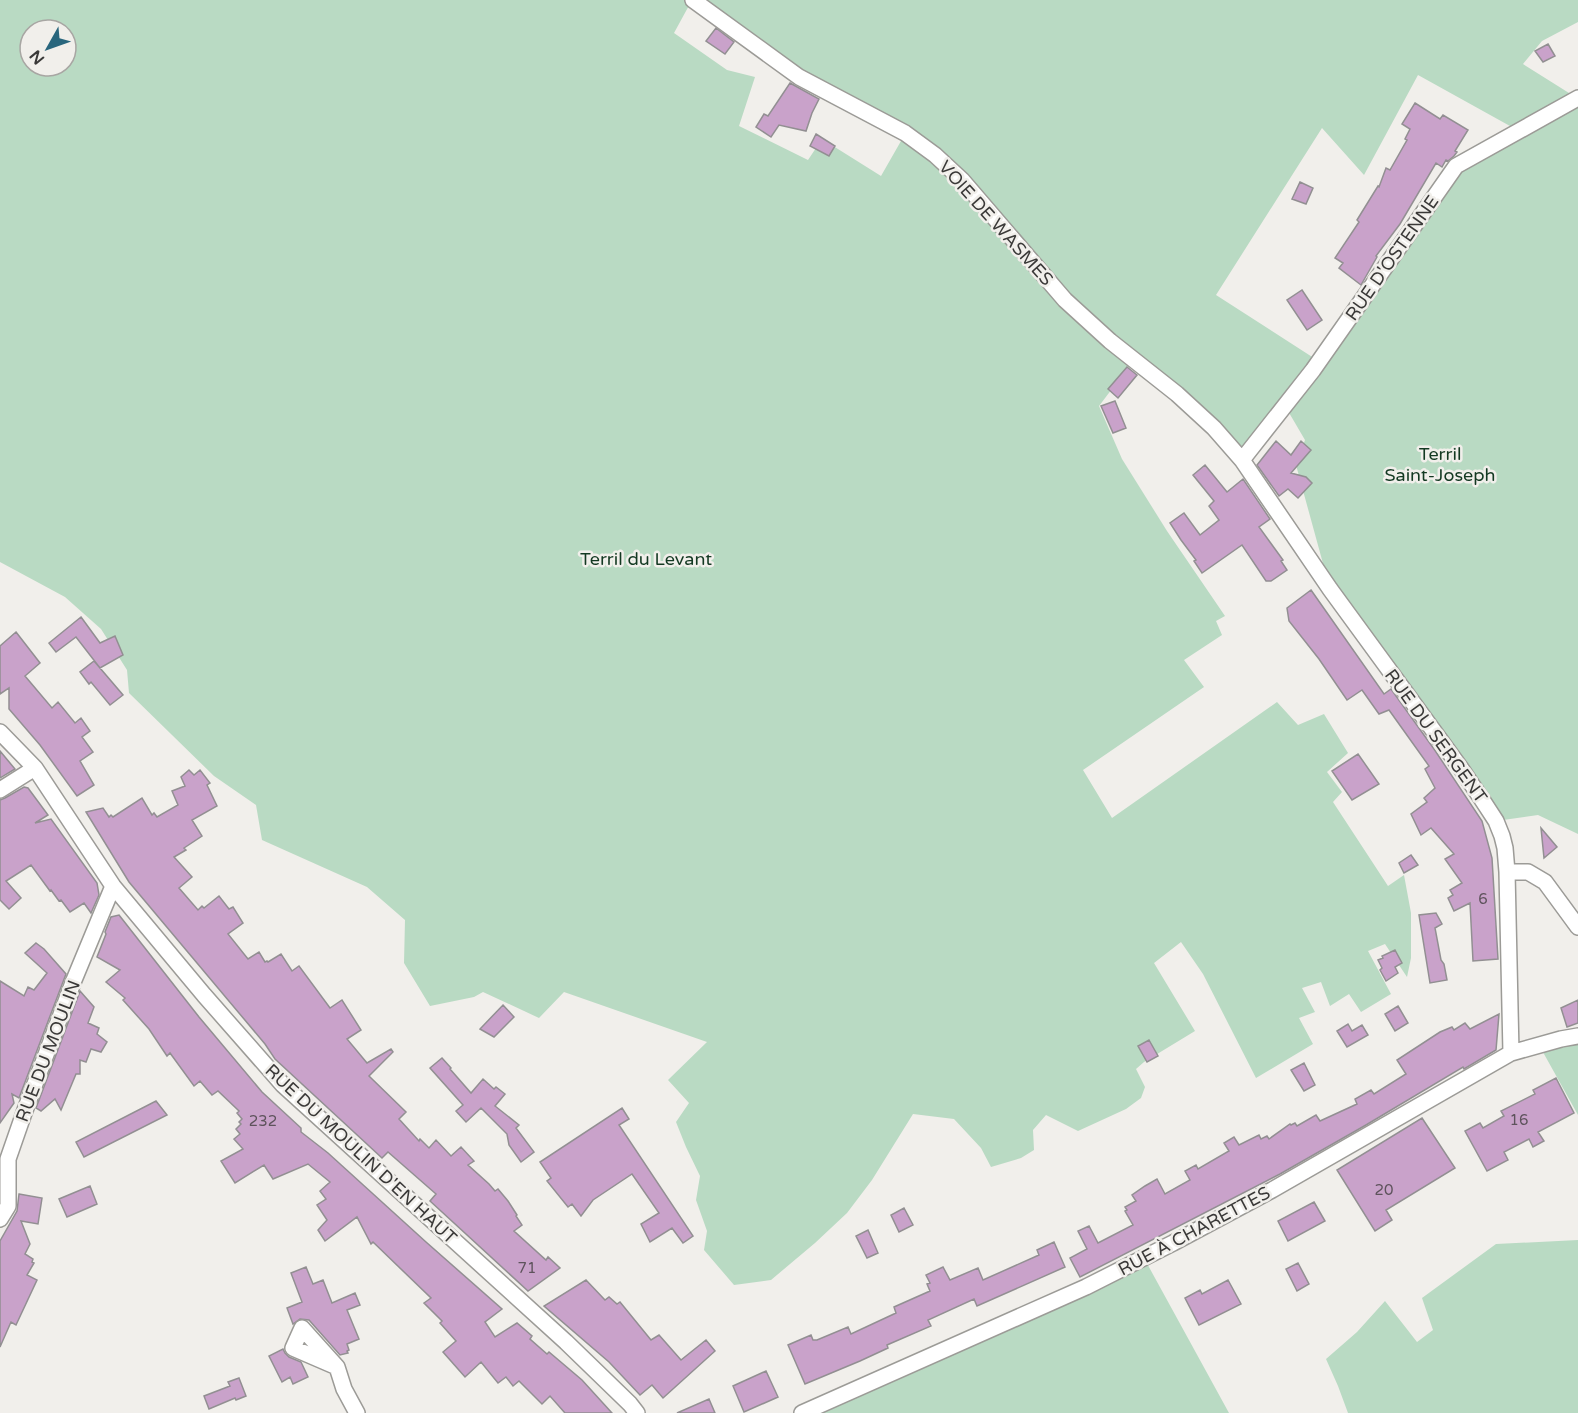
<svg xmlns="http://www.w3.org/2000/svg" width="1578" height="1413" viewBox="0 0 1578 1413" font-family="'Varela Round',sans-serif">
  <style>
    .green { fill: #b9dac3; fill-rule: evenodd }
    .building { fill: #c9a2ca; stroke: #928f92; stroke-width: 1.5 }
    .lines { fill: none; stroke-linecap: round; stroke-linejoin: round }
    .minor-casing { stroke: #9c9b97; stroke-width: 18 }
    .minor { stroke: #fff; stroke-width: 15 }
    .labels { text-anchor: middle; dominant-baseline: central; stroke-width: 5; stroke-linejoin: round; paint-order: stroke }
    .number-label { font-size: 15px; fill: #5e535c }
    .street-label { font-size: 18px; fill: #3a3938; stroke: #f1efeb }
    .park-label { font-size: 18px; fill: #133922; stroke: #f1efeb }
  </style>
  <rect width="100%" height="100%" fill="#f1efeb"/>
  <!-- green -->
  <path class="green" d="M0,0H692L674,33L727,70L755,77L739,126L808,160L822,139L881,176L905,134L867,112L693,0H1578V22L1542,41L1523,64L1577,98H1578V834L1538,815L1496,821L1330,589L1296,465L1305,440L1288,411L1242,460L1134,360L1099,406L1122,459L1167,531L1225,616L1216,621L1222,635L1184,660L1204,687L1083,770L1112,818L1277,702L1298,725L1324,714L1348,753L1327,772L1342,792L1333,802L1388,886L1404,875L1411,913V958L1407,977L1385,944L1368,951L1391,994L1361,1012L1349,994L1330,1006L1321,982L1302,988L1315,1012L1299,1018L1313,1044L1256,1078L1203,974L1181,942L1154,963L1195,1031L1144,1062L1136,1069L1145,1087L1141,1098L1126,1109L1078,1131L1046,1115L1033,1130L1034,1150L1021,1158L991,1167L981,1148L954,1119L913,1114L872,1180L847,1213L815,1243L771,1280L734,1285L704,1250L707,1231L696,1200L700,1176L686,1147L676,1122L689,1103L668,1080L707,1042L564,992L539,1018L483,992L474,997L430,1006L404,963L405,920L367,887L262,840L256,805L214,776L129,693L127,670L101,629L65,597L0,562ZM30,30H66V66H30ZM1418,75L1519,131L1456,166L1320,362L1216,295L1322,128L1364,175Z
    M1578,1036V1115L1539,1045Z
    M1578,1240V1413H1348L1338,1386L1326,1359L1357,1332L1385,1301L1417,1342L1433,1330L1422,1298L1496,1244Z
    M1144,1258L1229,1413H798Z"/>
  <!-- building -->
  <path class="building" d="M716,28L734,42L725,54L706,41Z
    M1548,44L1555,56L1543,62L1535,51Z
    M790,83L819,99L812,113L806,131L779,125L771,137L756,127L764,114L768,116Z
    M1415,103L1440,119L1443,115L1468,130L1455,151L1457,152L1454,156L1448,161L1446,160L1442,167L1436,163L1400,224L1376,256L1377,257L1361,285L1339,268L1343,263L1335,258L1359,222L1357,220L1378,186L1379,187L1386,168L1390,170L1407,140L1405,139L1410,129L1402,124Z
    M816,134L835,146L829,156L810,146Z
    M1300,182L1313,188L1306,204L1292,199Z
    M1302,290L1322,320L1307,330L1287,300Z
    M1127,367L1137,375L1118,398L1108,389Z
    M1115,401L1126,428L1113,433L1101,406Z
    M1276,441L1291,455L1301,441L1311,450L1291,473L1306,477L1312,483L1298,498L1288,489L1279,496L1257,465Z
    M1205,465L1227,492L1243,479L1270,519L1259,527L1283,560L1281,561L1287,570L1271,581H1266L1242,545L1202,573L1194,561L1196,560L1181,540L1170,523L1184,513L1200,535L1219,520L1209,506L1214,501L1193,475Z
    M1311,590L1384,694L1391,689L1434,749L1482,821L1492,858L1498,959L1473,961L1470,903L1454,911L1448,898L1453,895L1450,890L1462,883L1445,859L1454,854L1431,828L1421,835L1411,814L1427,802L1424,798L1435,788L1425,769L1429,766L1389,710L1379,714L1362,690L1347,700L1319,659L1289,621L1287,608Z
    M81,617L100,643L115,636L123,655L100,668L76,637L56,652L49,643Z
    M16,632L40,663L25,676L52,708L58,702L75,723L81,718L90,731L82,737L93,752L80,761L94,785L77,796L40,745L9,709V688L0,694V646Z
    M94,661L123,695L110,705L91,682L89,684L80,672Z
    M0,751L15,769L0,778Z
    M1358,754L1379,784L1352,800L1332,771Z
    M189,770L194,775L200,770L210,783L207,785L217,806L192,820L202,836L184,848L186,850L174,857L192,877L179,888L198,910L202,906L204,908L219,896L229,909L233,907L243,923L228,934L248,959L259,952L265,962L267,961L268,962L281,954L292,971L299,966L330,1008L342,1000L361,1030L347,1039L367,1063L391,1049L393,1052L369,1076L406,1112L399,1119L419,1141L420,1139L429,1148L436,1140L451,1156L461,1147L474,1161L468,1165L489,1184L495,1191L498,1189L508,1201L517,1215L516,1216L522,1225L514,1231L546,1260L548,1257L560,1268L528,1291L430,1201L436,1194L388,1152L382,1158L275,1059L265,1044L129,882L86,812L103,808L109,817L111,815L113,817L142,798L152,815L154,813L157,817L178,805L172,791L185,786L181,777Z
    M24,787L28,788L48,815L35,823L51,819L97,883L99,895L91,913L84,903L70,912L61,900L59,901L51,890L50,891L31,865L6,881L21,898L9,909L0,900V800L5,798Z
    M1541,828L1557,847L1544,858Z
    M1411,855L1418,865L1404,873L1399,863Z
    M1436,913L1442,924L1435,928L1441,960L1444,964L1447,980L1430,983L1419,915Z
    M119,915L199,1017L262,1092L301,1128V1132L328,1153L426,1242L502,1309L485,1322L495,1337L517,1323L532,1336L530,1339L547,1354L549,1352L582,1380L612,1413H565L550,1396L542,1404L519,1381L513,1386L506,1377L498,1383L481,1362L465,1377L443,1352L456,1341L440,1323L442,1321L424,1303L431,1298L373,1242L371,1244L357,1217L325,1241L318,1230L327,1220L317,1205L326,1199L320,1191L330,1182L308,1164L273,1179L264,1165L235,1183L221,1161L243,1149L234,1139L240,1134L236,1129L241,1124L239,1122L242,1119L237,1113L239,1111L218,1091L212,1095L200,1081L194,1086L170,1053L167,1056L149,1029L123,1000L125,998L106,982L120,970L97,957L106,934L105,932L111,917Z
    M36,943L44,949L66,974L19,1098L12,1094L14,1103L0,1123V981L24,996L28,987L34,990L47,973L25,953Z
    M1395,950L1402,963L1395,967L1398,973L1386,981L1380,970L1382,968L1378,960L1383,958L1382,956Z
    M80,991L94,1007L88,1023L99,1028L97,1034L107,1042L101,1052L91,1049L86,1062L80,1060V1074H76L61,1110L55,1099L41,1111L36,1108Z
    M1578,1000V1023L1567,1027L1561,1008Z
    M503,1005L514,1017L494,1037L480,1029Z
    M1398,1006L1408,1023L1395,1031L1385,1014Z
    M1499,1014L1496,1050L1464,1069L1463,1067L1366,1125L1280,1174L1080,1277L1070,1258L1087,1249L1078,1231L1089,1226L1098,1243L1133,1225L1125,1211L1127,1210L1125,1207L1136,1201L1132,1195L1145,1186L1157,1179L1165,1194L1190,1180L1185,1171L1196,1165L1198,1169L1229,1151L1224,1143L1234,1137L1239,1145L1259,1135L1261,1139L1267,1136L1269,1139L1290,1124L1291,1125L1295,1123L1297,1126L1316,1115L1320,1121L1357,1104L1355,1099L1371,1090L1374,1094L1406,1074L1397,1060L1440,1032L1452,1027L1454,1030L1465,1023L1470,1029Z
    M1348,1024L1352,1031L1362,1025L1368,1035L1347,1047L1337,1031Z
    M1149,1040L1158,1056L1147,1062L1138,1046Z
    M442,1058L451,1068L450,1069L471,1093L483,1079L494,1089L496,1087L505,1094L495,1106L519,1125L516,1128L534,1152L521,1162L509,1145L507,1134L481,1108L466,1122L456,1111L463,1105L430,1068Z
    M1304,1063L1315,1085L1304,1091L1291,1070Z
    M1556,1078L1574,1113L1538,1132L1544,1141L1533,1147L1529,1139L1504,1152L1508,1160L1487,1171L1465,1131L1480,1123L1483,1128L1504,1116L1501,1111L1535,1094L1533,1090Z
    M156,1101L167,1115L84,1157L76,1142Z
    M622,1108L629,1119L619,1125L693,1236L683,1243L672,1228L650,1242L641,1224L659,1213L632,1174L593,1200L581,1216L572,1204L568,1207L547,1181L551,1178L540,1162Z
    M1422,1118L1455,1168L1386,1210L1392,1220L1375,1231L1337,1170Z
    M90,1186L97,1204L67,1217L59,1199Z
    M19,1194L42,1198L38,1224L21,1221L30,1244L25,1254L33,1259L32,1262L34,1263L27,1275L37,1280L16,1325L11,1322L0,1347V1241L17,1211Z
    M1314,1202L1325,1221L1288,1241L1278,1221Z
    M904,1208L913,1225L899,1232L891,1215Z
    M868,1230L878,1253L867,1258L856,1236Z
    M1054,1242L1065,1267L977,1306L974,1299L928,1320L931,1326L887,1345L888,1348L860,1361L805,1384L788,1345L811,1335L813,1340H817L848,1327L851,1334L896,1313L894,1307L930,1291L927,1284L930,1283L926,1275L943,1267L950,1280L978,1268L983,1280L1039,1255L1037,1250Z
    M1298,1263L1309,1284L1297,1291L1286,1269Z
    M306,1267L313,1284L323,1280L332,1303L355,1293L360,1305L347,1310L359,1339L347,1344L349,1350L347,1351L348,1353L340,1355L309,1320L300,1319L293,1324L287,1308L302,1302L291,1273Z
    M586,1280L605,1300L609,1297L617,1304L620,1302L651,1340L659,1335L681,1360L706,1340L715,1351L663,1398L652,1385L640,1395L609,1362L544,1306Z
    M1228,1280L1241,1304L1199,1325L1185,1298L1200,1290L1202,1294Z
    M283,1349L285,1353L289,1357L301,1362L308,1377L293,1384L290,1377L282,1382L269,1356Z
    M766,1371L778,1397L744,1412L733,1386Z
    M239,1378L246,1396L236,1400L235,1398L209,1409L204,1396L230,1386L228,1382Z
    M709,1399L715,1413H677Z"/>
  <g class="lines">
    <!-- minor casing -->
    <g class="minor-casing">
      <path id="minor" d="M693,0L799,77L905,133L935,155L962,180L1065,300L1110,341L1177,394L1214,428L1242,460L1330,589L1460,767L1481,798L1496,821L1502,836L1505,848L1507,872L1511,1053
        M1242,460L1313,370L1456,166L1578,98
        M0,732L35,768L113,886L204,995L283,1085L566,1342L630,1404L637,1413
        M0,790L35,768
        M1507,872H1528L1545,882L1578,927
        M0,1219L8,1206V1159L24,1113L74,980L113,886
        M337,1367L293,1348L302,1328L337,1367L344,1389L357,1413
        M802,1413L1086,1287L1173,1243L1272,1190L1511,1053L1561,1039L1578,1036"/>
    </g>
    <!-- minor -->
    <use href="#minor" class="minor"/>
  </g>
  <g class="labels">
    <!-- number labels -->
    <g class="number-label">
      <text x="1483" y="899">6</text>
      <text x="1519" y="1120">16</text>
      <text x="263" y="1121">232</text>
      <text x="1384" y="1190">20</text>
      <text x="527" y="1268">71</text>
    </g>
    <!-- street labels -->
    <g class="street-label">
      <text transform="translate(996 223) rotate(48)">VOIE DE WASMES</text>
      <text transform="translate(1392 258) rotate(-55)">RUE D'OSTENNE</text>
      <text transform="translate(1436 736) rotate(54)">RUE DU SERGENT</text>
      <text transform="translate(48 1051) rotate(-69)">RUE DU MOULIN</text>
      <text transform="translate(361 1154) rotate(43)">RUE DU MOULIN D'EN HAUT</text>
      <text transform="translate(1194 1231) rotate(-28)">RUE À CHARETTES</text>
    </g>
    <!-- park labels -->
    <g class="park-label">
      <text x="1440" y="454">Terril<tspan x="1440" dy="21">Saint-Joseph</tspan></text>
      <text x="646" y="559">Terril du Levant</text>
    </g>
  </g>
  <!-- north arrow -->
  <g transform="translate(48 48) rotate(230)"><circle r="28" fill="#f1efeb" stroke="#a8a6a3" stroke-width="1.5"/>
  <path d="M0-4.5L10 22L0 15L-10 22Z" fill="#29667d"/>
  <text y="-9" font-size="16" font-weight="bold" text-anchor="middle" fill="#3a3938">N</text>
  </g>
</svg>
